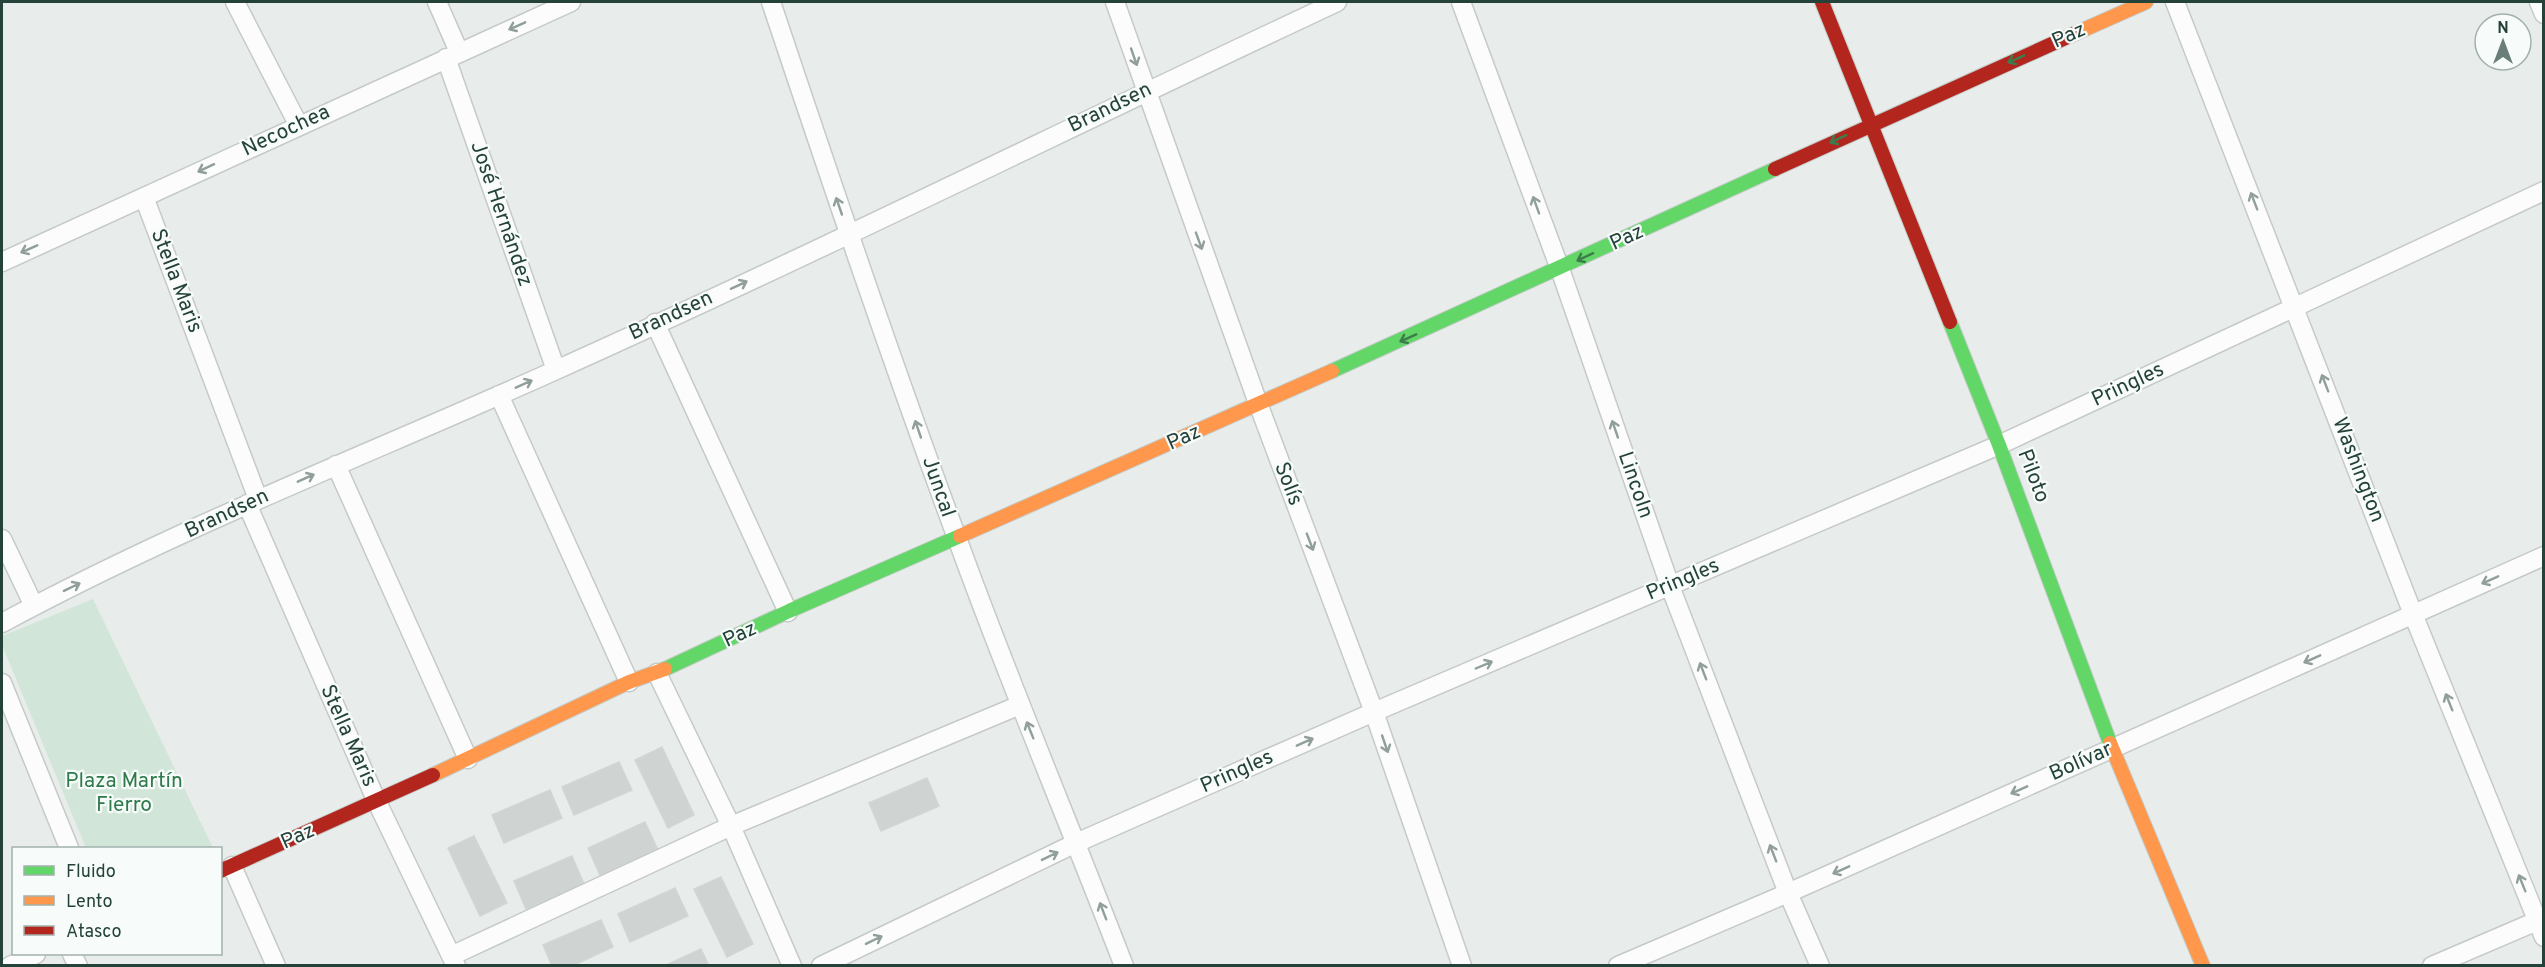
<svg xmlns="http://www.w3.org/2000/svg" width="2545" height="967" viewBox="0 0 2545 967" font-family="Overpass,sans-serif">
  <style>
    .green { fill: #d1e6d8 }
    .building { fill: #cfd4d2; stroke: #d1d6d4; stroke-width: 1.5 }
    .lines { fill: none; stroke-linecap: round; stroke-linejoin: round }
    .street-casing { stroke: #c5cac8; stroke-width: 21 }
    .fast-casing { stroke: #c3cbc8; stroke-width: 16 }
    .slow-casing { stroke: #c3cbc8; stroke-width: 16 }
    .jam-casing { stroke: #c3cbc8; stroke-width: 16 }
    .street { stroke: #fcfcfc; stroke-width: 18 }
    .fast { stroke: #63d668; stroke-width: 14 }
    .slow { stroke: #ff974d; stroke-width: 14 }
    .jam { stroke: #b3261e; stroke-width: 14 }
    .oneway { stroke: #909f9b }
    .oneway2 { stroke: #3d7d4c }
    .labels { text-anchor: middle; dominant-baseline: central; stroke-width: 4.5; stroke-linejoin: round; paint-order: stroke }
    .street-label { font-size: 21px; fill: #24423a; stroke: #f7fbf9 }
    .park-label { font-size: 21px; fill: #2d7a4b; stroke: #f7fbf9 }
  </style>
  <rect width="100%" height="100%" fill="#e8edeb"/>
  <!-- green -->
  <path class="green" d="M93,599L213,848H86L2,645V636Z"/>
  <!-- building -->
  <path class="building" d="M662,747L694,815L668,828L635,760Z
    M619,762L632,790L574,815L562,787Z
    M927,778L939,806L881,831L869,803Z
    M550,790L562,818L504,843L492,815Z
    M645,822L658,850L600,875L588,848Z
    M474,836L507,903L480,916L448,848Z
    M572,856L584,884L526,909L514,881Z
    M721,877L753,944L727,957L694,889Z
    M675,888L688,916L630,942L618,914Z
    M601,920L613,947L572,966H552L543,945Z
    M701,949L709,966H664Z"/>
  <g class="lines">
    <!-- street casing -->
    <g class="street-casing">
      <path id="street" d="M235,2L298,124
        M437,2L459,52
        M771,2C831,181 891,360 957,538C1009,682 1069,823 1124,966
        M1115,2L1259,406L1374,712L1462,966
        M1461,2L1560,269L1670,586L1788,893L1820,966
        M2175,2L2413,614L2544,937
        M2539,2L2544,14
        M446,58L556,370
        M144,197L258,499
        M2,262L571,2
        M655,323L788,612
        M499,395L629,682
        M336,465L468,759
        M247,504L377,802L456,966
        M2,539L34,606
        M2,623C180,527 369,454 554,371C817,253 1076,124 1337,2
        M657,673L731,826L792,966
        M2,683L69,848
        M232,866L276,966
        M72,954L78,966
        M451,956L731,826L1020,705
        M10,966L36,954
        M821,966L1076,843L1374,712L1999,445L2544,191
        M1618,966L1788,893L2544,556
        M2432,966L2544,918"/>
    </g>
    <!-- fast casing -->
    <g class="fast-casing">
      <path id="fast" d="M1950,322L1999,445L2110,743
        M1332,371L1775,169
        M665,669L789,611L960,536"/>
    </g>
    <!-- slow casing -->
    <g class="slow-casing">
      <path id="slow" d="M2074,34L2146,2
        M960,536L1332,371
        M2110,743L2203,966
        M433,775L629,682L665,669"/>
    </g>
    <!-- jam casing -->
    <g class="jam-casing">
      <path id="jam" d="M1822,2L1950,322
        M1775,169L2074,34
        M220,871L433,775"/>
    </g>
    <!-- street -->
    <use href="#street" class="street"/>
    <!-- fast -->
    <use href="#fast" class="fast"/>
    <!-- slow -->
    <use href="#slow" class="slow"/>
    <!-- jam -->
    <use href="#jam" class="jam"/>
  </g>
  <!-- one-way arrows -->
  <defs><path id="oneway-shaft" d="M-6 0H5M1.5-3L5.5 0L1.5 3" fill="none" stroke-width="1.6" stroke-linecap="round" stroke-linejoin="round" transform="scale(1.5)"/></defs>
  <g class="oneway">
    <use href="#oneway-shaft" transform="translate(517 26) rotate(156)"/>
    <use href="#oneway-shaft" transform="translate(1134 57) rotate(71)"/>
    <use href="#oneway-shaft" transform="translate(206 168) rotate(155)"/>
    <use href="#oneway-shaft" transform="translate(2254 201) rotate(-111)"/>
    <use href="#oneway-shaft" transform="translate(1536 205) rotate(-110)"/>
    <use href="#oneway-shaft" transform="translate(839 206) rotate(-109)"/>
    <use href="#oneway-shaft" transform="translate(1199 241) rotate(70)"/>
    <use href="#oneway-shaft" transform="translate(29 249) rotate(156)"/>
    <use href="#oneway-shaft" transform="translate(739 285) rotate(-25)"/>
    <use href="#oneway-shaft" transform="translate(2325 383) rotate(-111)"/>
    <use href="#oneway-shaft" transform="translate(524 384) rotate(-24)"/>
    <use href="#oneway-shaft" transform="translate(918 429) rotate(-109)"/>
    <use href="#oneway-shaft" transform="translate(1615 429) rotate(-109)"/>
    <use href="#oneway-shaft" transform="translate(306 478) rotate(-24)"/>
    <use href="#oneway-shaft" transform="translate(1310 542) rotate(69)"/>
    <use href="#oneway-shaft" transform="translate(2490 580) rotate(156)"/>
    <use href="#oneway-shaft" transform="translate(72 587) rotate(-26)"/>
    <use href="#oneway-shaft" transform="translate(2312 659) rotate(156)"/>
    <use href="#oneway-shaft" transform="translate(1484 665) rotate(-23)"/>
    <use href="#oneway-shaft" transform="translate(1703 671) rotate(-111)"/>
    <use href="#oneway-shaft" transform="translate(2449 702) rotate(-112)"/>
    <use href="#oneway-shaft" transform="translate(1030 730) rotate(-112)"/>
    <use href="#oneway-shaft" transform="translate(1305 742) rotate(-24)"/>
    <use href="#oneway-shaft" transform="translate(1385 744) rotate(71)"/>
    <use href="#oneway-shaft" transform="translate(2019 790) rotate(156)"/>
    <use href="#oneway-shaft" transform="translate(1773 853) rotate(-111)"/>
    <use href="#oneway-shaft" transform="translate(1050 856) rotate(-26)"/>
    <use href="#oneway-shaft" transform="translate(1841 870) rotate(156)"/>
    <use href="#oneway-shaft" transform="translate(2522 883) rotate(-112)"/>
    <use href="#oneway-shaft" transform="translate(1103 911) rotate(-111)"/>
    <use href="#oneway-shaft" transform="translate(874 940) rotate(-26)"/>
  </g>
  <g class="oneway2">
    <use href="#oneway-shaft" transform="translate(2016 59) rotate(156)"/>
    <use href="#oneway-shaft" transform="translate(1838 139) rotate(155)"/>
    <use href="#oneway-shaft" transform="translate(1585 257) rotate(155)"/>
    <use href="#oneway-shaft" transform="translate(1408 338) rotate(156)"/>
  </g>
  <g class="labels">
    <!-- street labels -->
    <g class="street-label">
      <text transform="translate(2069 36) rotate(-24)">Paz</text>
      <text transform="translate(1110 108) rotate(-26)">Brandsen</text>
      <text transform="translate(286 131) rotate(-25)">Necochea</text>
      <text transform="translate(501 214) rotate(71)">José Hernández</text>
      <text transform="translate(1627 238) rotate(-25)">Paz</text>
      <text transform="translate(176 281) rotate(69)">Stella Maris</text>
      <text transform="translate(671 316) rotate(-25)">Brandsen</text>
      <text transform="translate(2128 385) rotate(-25)">Pringles</text>
      <text transform="translate(1184 438) rotate(-24)">Paz</text>
      <text transform="translate(2358 470) rotate(69)">Washington</text>
      <text transform="translate(2033 476) rotate(69)">Piloto</text>
      <text transform="translate(1288 484) rotate(69)">Solís</text>
      <text transform="translate(1635 485) rotate(71)">Lincoln</text>
      <text transform="translate(938 487) rotate(71)">Juncal</text>
      <text transform="translate(227 514) rotate(-25)">Brandsen</text>
      <text transform="translate(1683 580) rotate(-23)">Pringles</text>
      <text transform="translate(740 635) rotate(-25)">Paz</text>
      <text transform="translate(348 736) rotate(66)">Stella Maris</text>
      <text transform="translate(2081 762) rotate(-24)">Bolívar</text>
      <text transform="translate(1237 772) rotate(-24)">Pringles</text>
      <text transform="translate(298 837) rotate(-24)">Paz</text>
    </g>
    <!-- park labels -->
    <g class="park-label">
      <text x="124" y="781">Plaza Martín<tspan x="124" dy="24">Fierro</tspan></text>
    </g>
  </g>
  <!-- border -->
  <rect width="2545" height="967" fill="none" stroke="#24423a" stroke-width="6"/>
  <!-- legend -->
  <rect x="12" y="847" width="210" height="108" fill="#f7fbf9" stroke="#a3b1ad" stroke-width="1.5"/>
  <rect x="24" y="866" width="30" height="9" fill="#63d668" stroke="#a3b1ad" stroke-width="1.5"/>
  <text x="66" y="877" font-size="18" fill="#24423a">Fluido</text>
  <rect x="24" y="896" width="30" height="9" fill="#ff974d" stroke="#a3b1ad" stroke-width="1.5"/>
  <text x="66" y="907" font-size="18" fill="#24423a">Lento</text>
  <rect x="24" y="926" width="30" height="9" fill="#b3261e" stroke="#a3b1ad" stroke-width="1.5"/>
  <text x="66" y="937" font-size="18" fill="#24423a">Atasco</text>
  <!-- north arrow -->
  <g transform="translate(2503 42)"><circle r="28" fill="#f7fbf9" stroke="#a3b1ad" stroke-width="1.5"/>
  <path d="M0-4.5L10 22L0 15L-10 22Z" fill="#697e78"/>
  <text y="-9" font-size="16" font-weight="bold" text-anchor="middle" fill="#24423a">N</text>
  </g>
</svg>
